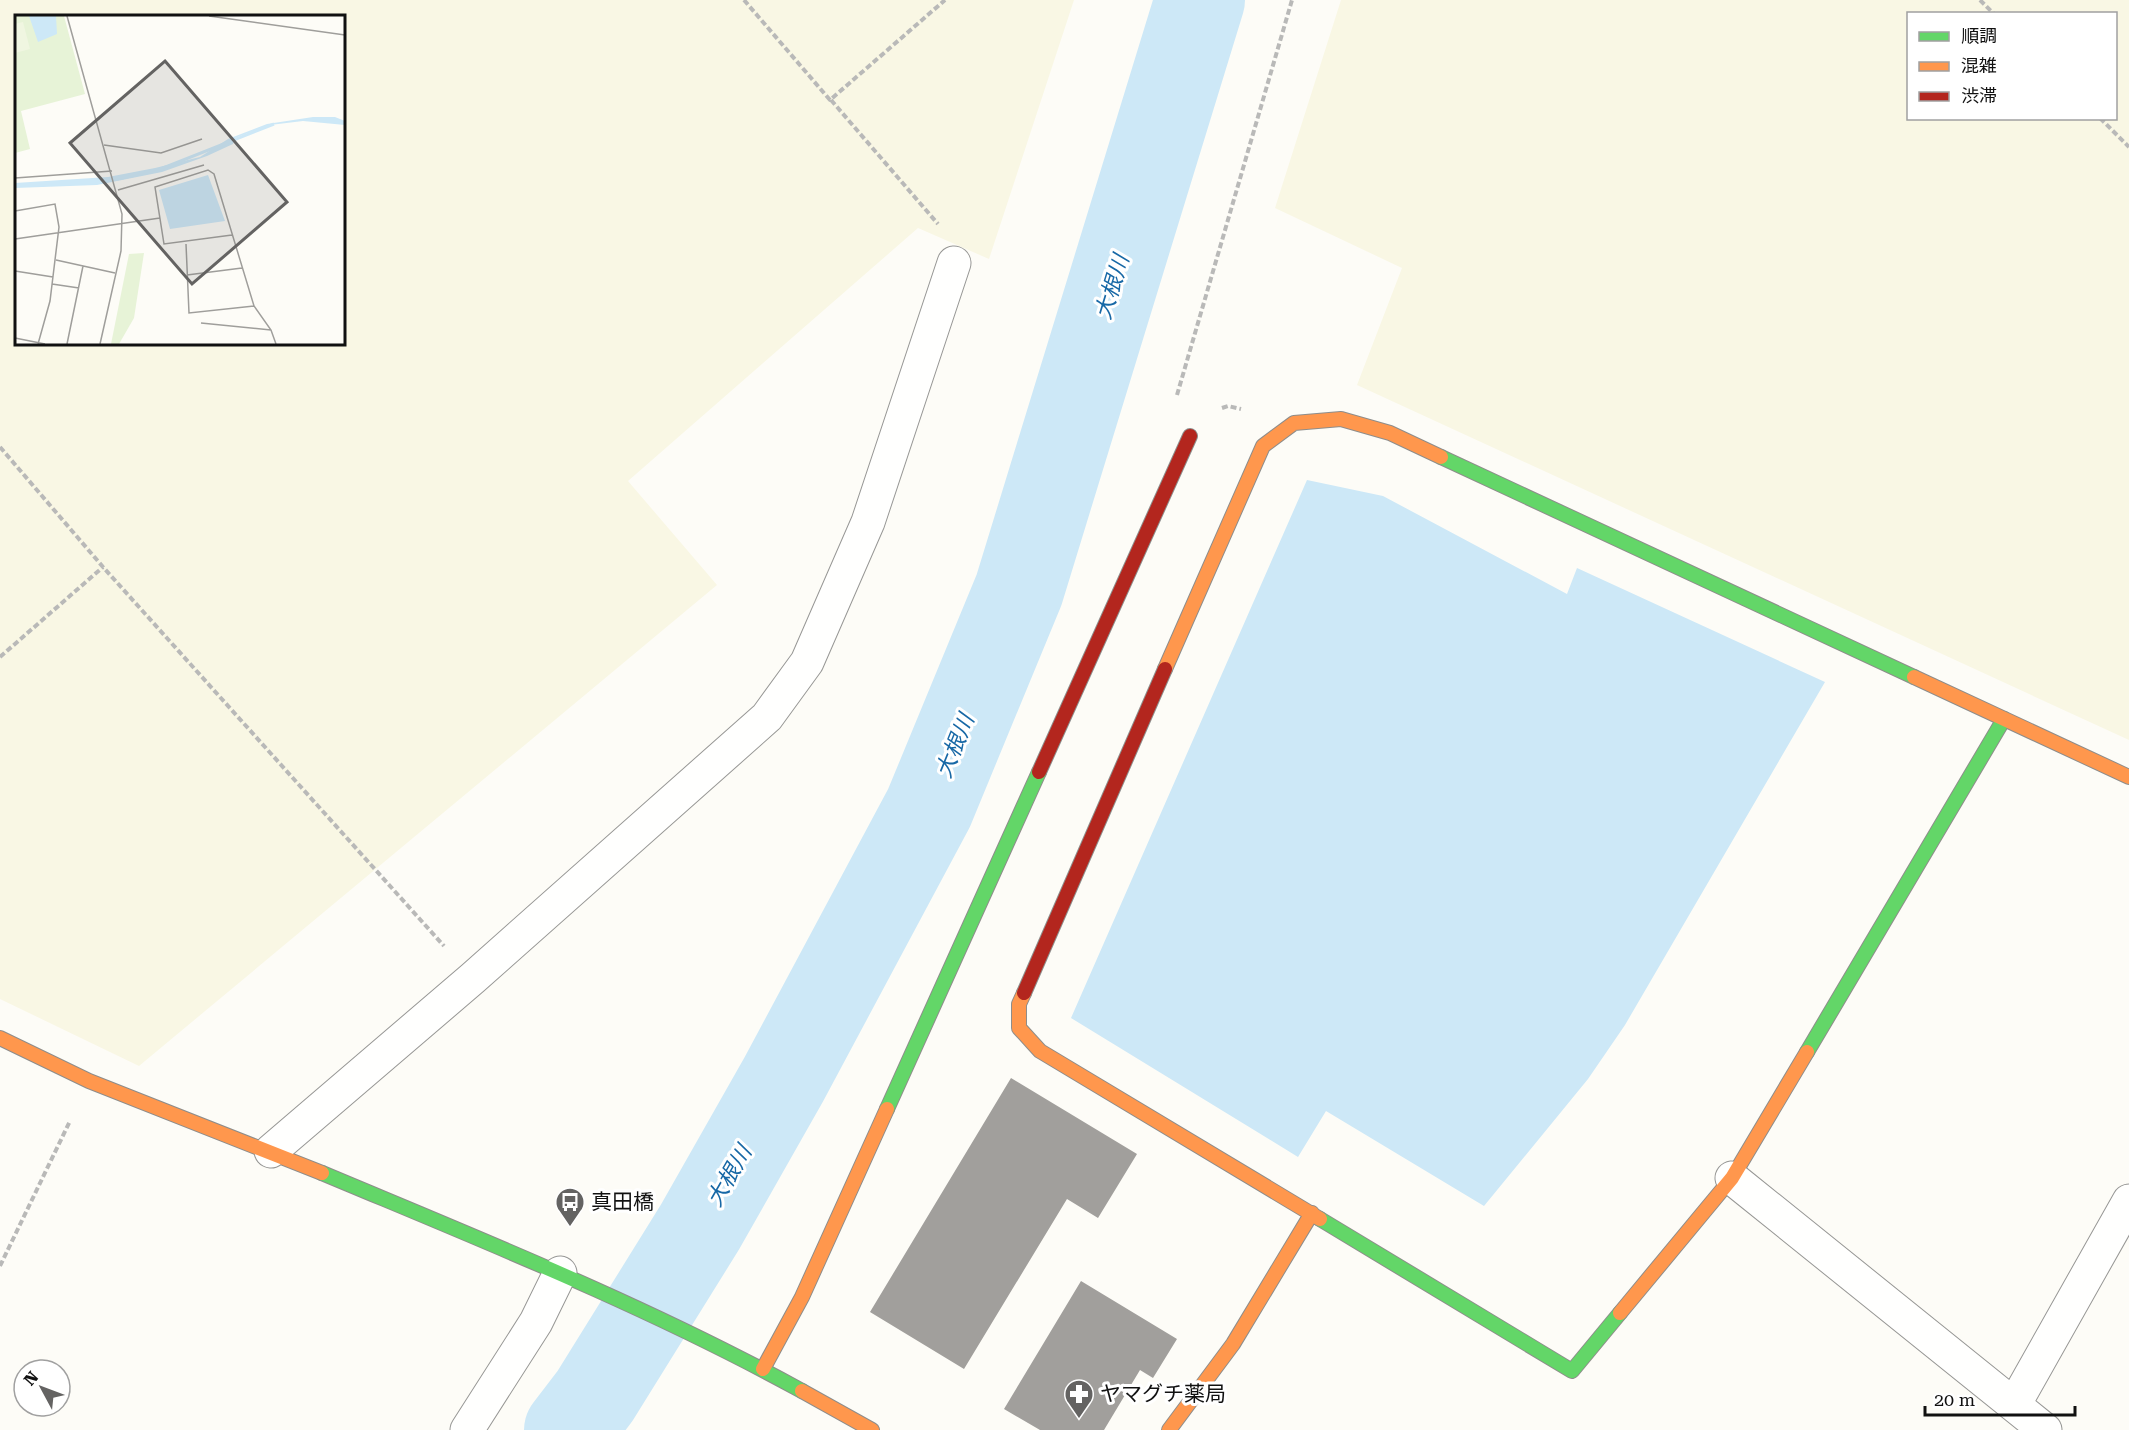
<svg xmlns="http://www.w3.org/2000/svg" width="2129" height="1430" viewBox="0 0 2129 1430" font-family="'Roboto Serif','Noto Sans JP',serif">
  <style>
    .farmland { fill: #f9f7e4; fill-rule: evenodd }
    .water { fill: #cde8f7; fill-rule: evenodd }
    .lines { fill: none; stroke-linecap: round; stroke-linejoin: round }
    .river { stroke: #cde8f7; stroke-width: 90 }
    .building { fill: #a19f9c }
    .street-casing { stroke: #979795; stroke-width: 35 }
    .fast-casing { stroke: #8e8d8b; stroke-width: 16 }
    .slow-casing { stroke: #8e8d8b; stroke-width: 16 }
    .jam-casing { stroke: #8e8d8b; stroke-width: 16 }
    .path { stroke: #b9b9b8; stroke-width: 4; stroke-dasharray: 6 3; stroke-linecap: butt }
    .street { stroke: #fffffe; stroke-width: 33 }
    .fast { stroke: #63d668; stroke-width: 14 }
    .slow { stroke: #ff974d; stroke-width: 14 }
    .jam { stroke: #b3261e; stroke-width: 14 }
    .labels { text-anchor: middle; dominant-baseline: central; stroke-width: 6; stroke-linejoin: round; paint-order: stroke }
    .poi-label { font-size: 21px; fill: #111; stroke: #fff; text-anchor: start }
    .water-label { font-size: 22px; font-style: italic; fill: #1768a6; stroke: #fff }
    .inset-river { fill: none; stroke: #cde8f7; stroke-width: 3 }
    .inset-road { fill: none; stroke: #9f9e9b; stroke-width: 1.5 }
    .view { fill: #646362; fill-opacity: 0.15; stroke: #646362; stroke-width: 3 }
    .inset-edge { fill: none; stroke: #111; stroke-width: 3 }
  </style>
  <rect width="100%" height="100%" fill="#fdfcf7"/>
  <!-- farmland -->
  <path class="farmland" d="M0,0H1074L989,259L918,228L628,481L717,585L139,1066L0,999ZM16,16H344V344H16Z
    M1341,0H2129V740L1357,385L1402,268L1275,208ZM1908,14H2116V118H1908Z"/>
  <!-- water -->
  <path class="water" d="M1163,0H1189L1192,14L1225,39L1134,347L1058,570L939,858L816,1083L789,1145L718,1277L669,1361L622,1430H529L583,1353L640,1262L667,1198L683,1170L704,1146L728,1112L784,1005L852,887L953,656L1003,528L1012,535L1028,533L1039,517L1055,479L1094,413L1128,306L1123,252L1163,140V113L1157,94L1146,80L1144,70ZM1000,574L1020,577L1034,588L1018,632L1000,663L980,722L951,775L946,806L939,805L958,727L975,684L978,645L989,620L993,600L992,582ZM840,968L844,972L779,1071L775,1086L787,1115L767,1147L751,1186L741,1192L730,1189L722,1174L755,1107L771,1064L784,1039Z
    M1307,480L1383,496L1567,594L1577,568L1825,682L1625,1025L1588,1079L1484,1206L1326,1111L1298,1157L1071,1018Z"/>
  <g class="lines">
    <!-- river -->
    <path class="river" d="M569,1430L595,1396L700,1227L784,1079L929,808L1019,590L1200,0"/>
  </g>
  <!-- building -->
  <path class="building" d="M1011,1078L1137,1154L1098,1218L1067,1199L964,1369L870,1312Z
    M1081,1281L1177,1339L1153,1378L1140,1370L1104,1430H1040L1004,1409Z"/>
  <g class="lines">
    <!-- street casing -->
    <g class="street-casing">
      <path id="street" d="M271,1151L473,978L767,717L807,662L868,522L954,263
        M1732,1178L2045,1430
        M2014,1405L2129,1201
        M467,1430L536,1322L560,1273"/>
    </g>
    <!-- fast casing -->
    <g class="fast-casing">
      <path id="fast" d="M1441,457L1914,677
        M1807,1052L2004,719
        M887,1109L1039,772
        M322,1173C484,1241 647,1306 802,1391
        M1320,1219L1572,1371L1620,1313"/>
    </g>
    <!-- slow casing -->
    <g class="slow-casing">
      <path id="slow" d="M1165,669L1263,446L1294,423L1341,419L1390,433L1441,457
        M1914,677L2129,777
        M1024,993L1019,1004V1028L1040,1051L1320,1219
        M0,1038L89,1081L322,1173
        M1620,1313L1732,1178L1807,1052
        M763,1369L802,1297L887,1109
        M802,1391L872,1430
        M1169,1430L1233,1344L1312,1213"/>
    </g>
    <!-- jam casing -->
    <g class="jam-casing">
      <path id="jam" d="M1039,772L1190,436
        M1024,993L1165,669"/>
    </g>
    <!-- path -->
    <path class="path" d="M744,0L830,100L945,0
      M1980,0L1994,14
      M831,100L938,224
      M2100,118L2129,147
      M1177,395L1292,0
      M1222,408L1228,406L1241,409
      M0,447L103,567L444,946
      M0,657L103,567
      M0,1266L70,1121"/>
    <!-- street -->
    <use href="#street" class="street"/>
    <!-- fast -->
    <use href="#fast" class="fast"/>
    <!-- slow -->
    <use href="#slow" class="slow"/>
    <!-- jam -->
    <use href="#jam" class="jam"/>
  </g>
  <!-- icons -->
  <defs>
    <g id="bus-pin" transform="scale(1.5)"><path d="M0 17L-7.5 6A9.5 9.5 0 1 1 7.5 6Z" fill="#646362" stroke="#fff"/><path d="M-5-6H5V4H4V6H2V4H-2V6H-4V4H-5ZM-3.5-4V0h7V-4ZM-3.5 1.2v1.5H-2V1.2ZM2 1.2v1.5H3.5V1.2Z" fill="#fff"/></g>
    <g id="pharmacy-pin" transform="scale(1.5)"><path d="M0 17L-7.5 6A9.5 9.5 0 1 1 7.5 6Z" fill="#646362" stroke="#fff"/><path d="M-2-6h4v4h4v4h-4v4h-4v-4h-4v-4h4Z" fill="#fff"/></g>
  </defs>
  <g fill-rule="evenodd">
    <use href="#bus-pin" x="570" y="1202"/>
    <use href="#pharmacy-pin" x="1079" y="1394"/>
  </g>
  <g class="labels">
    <!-- poi labels -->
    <g class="poi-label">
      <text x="591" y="1202">真田橋</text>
      <text x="1100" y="1394">ヤマグチ薬局</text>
    </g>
    <!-- water labels -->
    <g class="water-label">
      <text transform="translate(1112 287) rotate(-73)">大根川</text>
      <text transform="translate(955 746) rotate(-68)">大根川</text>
      <text transform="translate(729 1176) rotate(-60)">大根川</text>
    </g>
  </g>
  <!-- overview -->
  <g transform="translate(15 15)">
    <rect width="330" height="330" fill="#fdfcf7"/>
    <path d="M0,1H49L70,79L6,96L15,134L0,138ZM129,238L119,303L104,329H96L114,239Z" fill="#e7f3d7"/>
    <path d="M8,7L15,34L0,38V9Z" fill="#f0f6e1"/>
    <path d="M14,1H41L42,19L23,27ZM298,102H320L330,106V110L288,106L255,110L220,123L218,129L192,141L147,157L82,170L0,173V168L93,162L140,153L185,142L213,124L252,109ZM193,160L210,206L155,214L144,175Z" fill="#cde8f7"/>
    <path class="inset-river" d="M143,155L259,109M102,164L131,158"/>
    <path class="inset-road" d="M52,1L107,199L106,236L85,329M194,1L330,20M89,130L146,138L187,124M0,163L97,156M103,175L189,150M0,196L40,189L44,212L35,286L23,329M217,220L149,229L140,172L193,155L199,159L239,291L256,315L261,329M0,224L145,203M171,229L174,298L239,291M41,245L100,258M0,256L38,262M172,260L227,253M37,269L64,273M186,308L256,315M0,323L30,329M52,329L68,251"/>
    <path class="view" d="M150,46L272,187L177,269L55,128Z"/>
    <rect width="330" height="330" class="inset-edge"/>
  </g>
  <!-- legend -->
  <rect x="1907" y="12" width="210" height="108" fill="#ffffff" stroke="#a0a0a0" stroke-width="1.5"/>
  <rect x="1919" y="32" width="30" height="9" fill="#63d668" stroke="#a0a0a0" stroke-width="1.5"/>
  <text x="1961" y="42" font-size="18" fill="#111111">順調</text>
  <rect x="1919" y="62" width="30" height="9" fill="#ff974d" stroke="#a0a0a0" stroke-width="1.5"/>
  <text x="1961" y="72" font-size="18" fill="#111111">混雑</text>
  <rect x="1919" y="92" width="30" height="9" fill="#b3261e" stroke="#a0a0a0" stroke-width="1.5"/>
  <text x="1961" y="102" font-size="18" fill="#111111">渋滞</text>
  <!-- north arrow -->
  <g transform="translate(42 1388) rotate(311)"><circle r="28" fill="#ffffff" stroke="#a0a0a0" stroke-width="1.5"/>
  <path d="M0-4.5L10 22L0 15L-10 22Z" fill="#646362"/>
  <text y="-9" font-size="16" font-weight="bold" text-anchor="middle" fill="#111111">N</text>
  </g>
  <!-- scale -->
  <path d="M1925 1406v9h150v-9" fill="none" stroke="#111111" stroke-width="3"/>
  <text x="1934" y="1406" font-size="18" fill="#111111" stroke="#ffffff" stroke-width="4.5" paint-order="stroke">20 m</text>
</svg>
